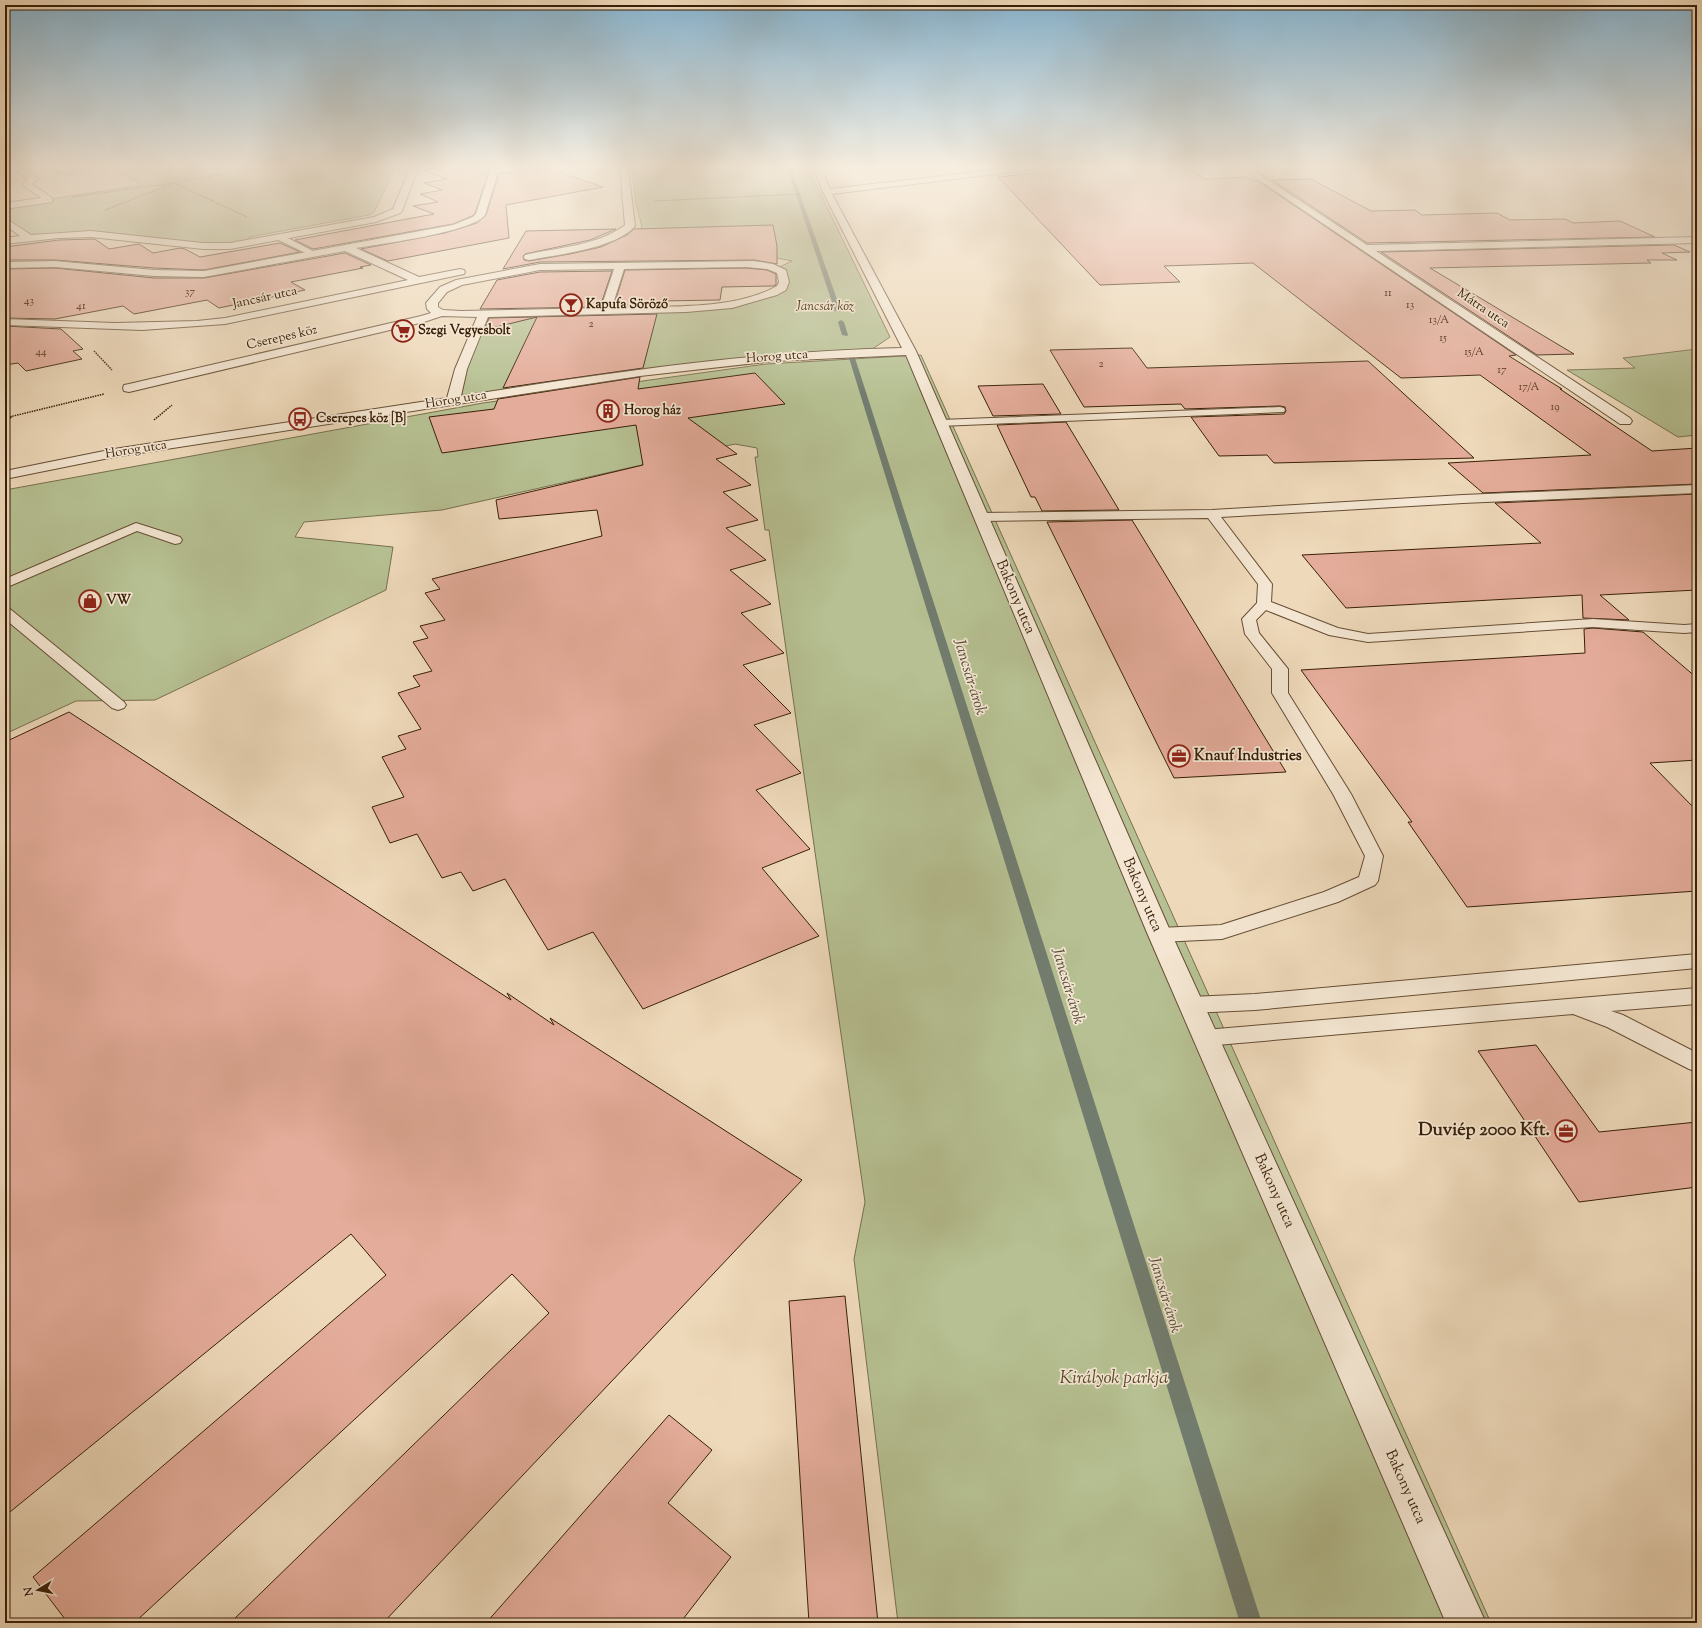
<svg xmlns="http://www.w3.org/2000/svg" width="1702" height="1628" viewBox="0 0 1702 1628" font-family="'Sorts Mill Goudy',serif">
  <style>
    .green { fill: #b6c092; stroke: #77704d }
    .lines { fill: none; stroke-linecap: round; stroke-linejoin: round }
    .stream { fill: #727c6e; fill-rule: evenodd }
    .building { fill: #e4ac9a; stroke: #381f08 }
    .lane-casing { stroke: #664e34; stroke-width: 2 }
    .street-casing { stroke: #664e34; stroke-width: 2 }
    .path-far1 { stroke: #381f08; stroke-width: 1; stroke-dasharray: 1.5 1; stroke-linecap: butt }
    .path { stroke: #381f08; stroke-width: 1.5; stroke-dasharray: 1.5 1; stroke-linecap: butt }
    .lane { fill: #f4e6d2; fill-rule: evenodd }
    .street { fill: #f4e6d2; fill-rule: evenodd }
    .labels { text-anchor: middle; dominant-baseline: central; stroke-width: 3.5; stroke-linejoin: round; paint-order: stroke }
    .far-number-label { font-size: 11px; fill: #63422c }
    .far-street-label { font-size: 13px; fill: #381f08; stroke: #f4e6d2 }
    .far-poi-label { font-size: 13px; font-weight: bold; fill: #381f08; stroke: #f4e6d2; text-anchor: start }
    .far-park-label { font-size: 13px; font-style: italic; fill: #58472a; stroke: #f4e6d2 }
    .street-label { font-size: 15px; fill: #381f08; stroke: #f4e6d2 }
    .poi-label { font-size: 15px; font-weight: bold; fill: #381f08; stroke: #f4e6d2; text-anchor: start }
    .water-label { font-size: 16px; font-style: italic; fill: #554e3b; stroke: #f4e6d2 }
    .near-poi-label { font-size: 18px; font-weight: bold; fill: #381f08; stroke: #f4e6d2; text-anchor: end }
    .near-park-label { font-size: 18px; font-style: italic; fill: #58472a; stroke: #f4e6d2 }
  </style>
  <rect width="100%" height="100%" fill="#eed9ba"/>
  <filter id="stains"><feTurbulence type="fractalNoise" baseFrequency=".005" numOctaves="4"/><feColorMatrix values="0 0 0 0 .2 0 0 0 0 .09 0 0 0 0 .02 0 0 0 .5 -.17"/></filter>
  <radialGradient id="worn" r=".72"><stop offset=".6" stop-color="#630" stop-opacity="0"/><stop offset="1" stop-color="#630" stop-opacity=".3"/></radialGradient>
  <!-- green -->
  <path class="green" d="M50,168H395L374,212L369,215L249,237L256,242L230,246L91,234L28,237L5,221V206L142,185L112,169L67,176Z
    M632,168H808L890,337L868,352L802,355L453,400L484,314L732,305L782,288L777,268L792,261L777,258L570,260V254C589,250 631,242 642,227L636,203Z
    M1697,349V435L1678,437L1567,370L1635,368L1623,358Z
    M921,355L1491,1623H898L854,1259L865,1202L769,530H765L755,457H758L757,448L735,444L442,510L304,522L295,537L393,547L386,590L155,700L76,701L5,734V490L483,403L766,364Z"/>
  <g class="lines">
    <!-- stream -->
    <path class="stream" d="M787,168H791L841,311L840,312L835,311Z
      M841,320L844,322L848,335L847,336L842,335L838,322Z
      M850,357L855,358L1262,1623H1240L849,358Z"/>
  </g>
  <!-- building -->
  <path class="building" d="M426,168H490L475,213L472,216L453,224L313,249L295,240L434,214L413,206L438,202L420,194L442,190L424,183L447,179L425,171Z
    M518,168H546L603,187L506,205L509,238L388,261L361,249L445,233L477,223L486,215L499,174L512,172Z
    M1102,168H1189L1205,179L1247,177L1254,181H1258L1516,355L1509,356L1562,389H1560L1652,451L1697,448V484L1483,493L1448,463L1591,455L1480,375L1401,378L1253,263L1164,266L1180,282L1100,285L998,177L1037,173L1035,171L1057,170L1055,169Z
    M1311,179L1371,211L1415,210L1422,215L1497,213L1510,220L1565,219L1573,223L1620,221L1655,237L1367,243L1272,180Z
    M773,225L777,246V264L754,260L540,262L503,269L526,231L616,229L590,240L525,254L523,256L524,260L529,261L570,254L601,247L627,235L634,229Z
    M95,239L109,249L139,244L153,253L180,248L185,249L200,257L280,243L300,252L204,270L154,268L55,260H5V247L59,240Z
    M1674,245L1690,252L1662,253L1677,260H1647L1651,263L1430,268L1574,354L1537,355L1381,252Z
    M345,253L371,265L360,267L363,268L291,282L305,290L219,308L207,300L134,314L123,306L55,319L5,318V269L55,268L154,278H204Z
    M746,268L767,270L776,274V285L773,286L722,287L720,300L660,301L659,305H614L625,270Z
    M612,271L600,307L480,309L497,280L540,272Z
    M657,314L643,368L503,388L537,317L484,330L489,318Z
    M5,326L61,329L83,349L73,351L82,359L26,371L18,363L5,365Z
    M1132,348L1147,368L1368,361L1474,458L1274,463L1267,455L1219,456L1191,417L1284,414L1286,411L1285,407L1280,406L1185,409L1181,404L1084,407L1050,350Z
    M755,373L785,404L688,418L737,454L716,459L751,485L723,492L758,520L726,528L766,560L730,570L771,604L741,613L784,653L743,665L791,713L754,725L801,773L756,790L810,849L762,868L819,936L643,1009L593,932L548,950L505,879L473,891L461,872L442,878L417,834L390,843L372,807L404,797L382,757L406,749L398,736L421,729L398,693L420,686L413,676L432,671L413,642L428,638L420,626L445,620L425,593L440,589L432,579L602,536L597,510L499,519L496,500L643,465L636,425L442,453L429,417L494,409L498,399L640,377L638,389Z
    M1043,384L1061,414L993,416L978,386Z
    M1066,422L1119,510L1042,511L1035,497H1031L997,425Z
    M1697,494V590L1600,595L1629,620L1583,618L1582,595L1346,608L1302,555L1541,543L1495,503Z
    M1132,520L1286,772L1174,778L1047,522Z
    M1593,628L1643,632L1697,678V760L1650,763L1697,811V891L1467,907L1408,822H1412L1301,670L1585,653L1584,629Z
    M69,712L511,1000L507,993L554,1025L550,1018L802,1180L383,1623H230L549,1313L512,1274L134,1623H68L33,1577L386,1275L351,1234L5,1516V742Z
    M1536,1045L1599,1132L1697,1122V1187L1579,1202L1478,1051Z
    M845,1296L878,1623H809L789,1301Z
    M669,1415L712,1450L668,1503L731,1557L680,1623H486Z"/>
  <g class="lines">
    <!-- lane casing -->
    <g class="lane-casing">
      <path id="lane" d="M503,168H517C512,172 497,175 492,171Z
        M276,235H282L319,254L315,256H312L276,239Z
        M1280,407L1284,408L1285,410L1284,412L940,426L934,423L940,420Z
        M1697,485V493L1463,503L1221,517L1272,584L1271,602L1338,628L1368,634L1593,619L1684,625L1697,624V632L1684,633L1593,627L1368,642L1329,635L1266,610L1256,620L1259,633L1288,669V693L1351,794L1383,856L1378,881L1375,885L1338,902L1222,939L1160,942L1153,940L1150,935L1153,930L1160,928L1221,925L1324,892L1359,877L1365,856L1333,794L1272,693V669L1245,634L1242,619L1257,603L1258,584L1208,518L981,521L976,520L975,517L976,514L981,513L1212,510L1463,495Z
        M136,523L180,537L182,540L180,543L175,544L137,531L5,588V579Z
        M5,608L10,609L124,702L126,705L124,708L118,710L112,708L5,619Z
        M1697,954V968L1255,1010L1191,1013L1183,1011L1180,1005L1183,999L1191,997L1255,994Z
        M1697,988V1004L1611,1011L1623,1015L1697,1053V1072L1689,1069L1607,1027L1573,1014L1205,1046L1197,1044L1194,1038L1197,1032L1205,1030Z"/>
    </g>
    <!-- street casing -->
    <g class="street-casing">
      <path id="street" d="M20,168H28L26,171L38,179L32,184L52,198L53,200L52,202L5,209V203L41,198L24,186L23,184L28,179L17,171Z
        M410,168H418L402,211L400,213L376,222L230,249H203L91,237L59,238L5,244V238L20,236L5,225V218L31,235L91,231L203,243H230L374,217L393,209Z
        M491,168H499L485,215C472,232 381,244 356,248L419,277L460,269L464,270L465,272L464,274L225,324L142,330L5,325V319L115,323L197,321L225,318L408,280L345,251L204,277L154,276L55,267L5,268V262L55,261L154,270L204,271L453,225L473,217L476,214Z
        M620,168H628L635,226C617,248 556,255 529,260L525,259L524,257L525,255C559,247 597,246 625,225Z
        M813,168H821L830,189L1010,168H1032L1028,170L832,194L916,351L1172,935L1486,1623H1446L1148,935L906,355L774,361L640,376L114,457L5,479V471L114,449L447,398L455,369L477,317L442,316L424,322L129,392L124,391L123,388L124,385L129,384L421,316L431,313L427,309L426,303L440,287L456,280L540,264L754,261L773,264L786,270L789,282L786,290L777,295L732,308L686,312L488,317L467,369L461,396C608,373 752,351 902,348L823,192ZM746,267L767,269L777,273L779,282L777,286C733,311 662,306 612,307L624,269ZM614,269L601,308L461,311L443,310L438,307V303L447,292L462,285L540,270Z
        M1241,168H1250L1367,245L1697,237V243L1376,251L1630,418L1632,421L1630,424H1620Z"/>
    </g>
    <!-- path-far1 -->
    <path class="path-far1" d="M57,174L92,168
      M217,175L216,173L222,168
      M72,197L174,183L257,168
      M654,201L800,194
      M105,210L174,183L247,217"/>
    <!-- path -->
    <path class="path" d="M94,351L112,370
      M5,418L104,394
      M154,420L172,405
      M5,421L12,417"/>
    <!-- lane -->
    <use href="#lane" class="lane"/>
    <!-- street -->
    <use href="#street" class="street"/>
  </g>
  <!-- sky -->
  <linearGradient id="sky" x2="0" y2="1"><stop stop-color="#88b6d2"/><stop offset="0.42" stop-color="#f7eee0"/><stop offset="1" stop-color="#f7eee0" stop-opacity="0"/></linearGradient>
  <rect width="1702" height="396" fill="url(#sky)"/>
  <!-- icons -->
  <defs>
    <g id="bar-ring" transform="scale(1.15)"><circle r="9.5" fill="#f4e6d2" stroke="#8f2418" stroke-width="1.5"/><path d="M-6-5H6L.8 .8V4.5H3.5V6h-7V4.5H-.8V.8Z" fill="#8f2418"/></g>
    <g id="supermarket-ring" transform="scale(1.15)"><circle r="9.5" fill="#f4e6d2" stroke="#8f2418" stroke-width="1.5"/><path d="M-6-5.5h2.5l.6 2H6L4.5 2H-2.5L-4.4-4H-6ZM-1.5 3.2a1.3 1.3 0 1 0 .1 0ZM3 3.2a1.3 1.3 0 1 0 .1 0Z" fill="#8f2418"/></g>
    <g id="building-ring" transform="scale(1.15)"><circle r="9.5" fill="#f4e6d2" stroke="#8f2418" stroke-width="1.5"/><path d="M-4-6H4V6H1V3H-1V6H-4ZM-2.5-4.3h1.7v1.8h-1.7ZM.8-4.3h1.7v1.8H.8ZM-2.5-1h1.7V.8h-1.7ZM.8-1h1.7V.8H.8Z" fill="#8f2418"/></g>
    <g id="bus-ring" transform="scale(1.15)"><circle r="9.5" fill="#f4e6d2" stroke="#8f2418" stroke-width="1.5"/><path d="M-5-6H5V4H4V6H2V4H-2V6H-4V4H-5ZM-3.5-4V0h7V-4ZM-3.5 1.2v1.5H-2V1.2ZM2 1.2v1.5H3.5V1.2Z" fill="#8f2418"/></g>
    <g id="shop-ring" transform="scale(1.15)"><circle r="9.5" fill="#f4e6d2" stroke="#8f2418" stroke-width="1.5"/><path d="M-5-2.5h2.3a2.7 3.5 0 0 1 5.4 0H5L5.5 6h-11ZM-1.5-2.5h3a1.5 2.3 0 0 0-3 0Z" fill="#8f2418"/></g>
    <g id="office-ring" transform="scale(1.15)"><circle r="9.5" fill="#f4e6d2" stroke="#8f2418" stroke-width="1.5"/><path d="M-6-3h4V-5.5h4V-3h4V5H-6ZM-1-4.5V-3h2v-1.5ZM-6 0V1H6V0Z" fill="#8f2418"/></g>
  </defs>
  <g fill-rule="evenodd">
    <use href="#bar-ring" x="571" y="305"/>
    <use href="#supermarket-ring" x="403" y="331"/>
    <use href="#building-ring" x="608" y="411"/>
    <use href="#bus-ring" x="300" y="419"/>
    <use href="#shop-ring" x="90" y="601"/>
    <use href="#office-ring" x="1179" y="756"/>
    <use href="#office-ring" x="1566" y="1131"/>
  </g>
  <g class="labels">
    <!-- far-number labels -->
    <g class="far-number-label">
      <text x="190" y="292">37</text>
      <text x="1388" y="293">11</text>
      <text x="29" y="301">43</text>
      <text x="1410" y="305">13</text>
      <text x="81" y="306">41</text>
      <text x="1439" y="320">13/A</text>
      <text x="591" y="324">2</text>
      <text x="1443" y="338">15</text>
      <text x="41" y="352">44</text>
      <text x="1474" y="352">15/A</text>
      <text x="1101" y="364">2</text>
      <text x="1502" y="370">17</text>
      <text x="1529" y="387">17/A</text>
      <text x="1555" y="407">19</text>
    </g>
    <!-- far-street labels -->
    <g class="far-street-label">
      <text transform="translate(265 298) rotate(-12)">Jancsár utca</text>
      <text transform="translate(1483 309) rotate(34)">Mátra utca</text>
      <text transform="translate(282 338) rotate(-13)">Cserepes köz</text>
      <text transform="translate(777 357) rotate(-4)">Horog utca</text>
      <text transform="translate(456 400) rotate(-9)">Horog utca</text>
      <text transform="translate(136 450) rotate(-9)">Horog utca</text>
    </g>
    <!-- far-poi labels -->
    <g class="far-poi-label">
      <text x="586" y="305">Kapufa Söröző</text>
      <text x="418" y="331">Szegi Vegyesbolt</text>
      <text x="624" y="411">Horog ház</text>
      <text x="316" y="419">Cserepes köz [B]</text>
      <text x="106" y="601">VW</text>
    </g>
    <!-- far-park labels -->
    <g class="far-park-label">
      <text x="825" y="307">Jancsár köz</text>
    </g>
    <!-- street labels -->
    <g class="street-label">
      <text transform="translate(1015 597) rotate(67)">Bakony utca</text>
      <text transform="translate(1142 895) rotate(67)">Bakony utca</text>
      <text transform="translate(1274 1191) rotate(66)">Bakony utca</text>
      <text transform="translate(1405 1487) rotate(66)">Bakony utca</text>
    </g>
    <!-- poi labels -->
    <g class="poi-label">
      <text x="1194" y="756">Knauf Industries</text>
    </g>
    <!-- water labels -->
    <g class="water-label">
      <text transform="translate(969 677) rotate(73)">Jancsár-árok</text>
      <text transform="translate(1067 986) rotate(73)">Jancsár-árok</text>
      <text transform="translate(1164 1295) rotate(73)">Jancsár-árok</text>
    </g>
    <!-- near-poi labels -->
    <g class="near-poi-label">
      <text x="1550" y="1131">Duviép 2000 Kft.</text>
    </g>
    <!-- near-park labels -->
    <g class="near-park-label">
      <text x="1114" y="1379">Királyok parkja</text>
    </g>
  </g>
  <!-- margin -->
  <rect width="1702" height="1628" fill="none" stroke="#eed9ba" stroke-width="20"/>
  <rect x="6" y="6" width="1690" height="1616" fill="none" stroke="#381f08" stroke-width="2"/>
  <rect x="10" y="10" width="1682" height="1608" fill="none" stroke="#381f08"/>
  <!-- north arrow -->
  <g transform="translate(38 1590) rotate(260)" stroke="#f4e6d2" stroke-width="3" paint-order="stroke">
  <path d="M0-3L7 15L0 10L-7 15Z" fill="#381f08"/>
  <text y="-6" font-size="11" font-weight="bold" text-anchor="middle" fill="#381f08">N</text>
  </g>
  <rect width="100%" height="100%" filter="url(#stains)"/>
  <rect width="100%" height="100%" fill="url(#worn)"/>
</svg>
